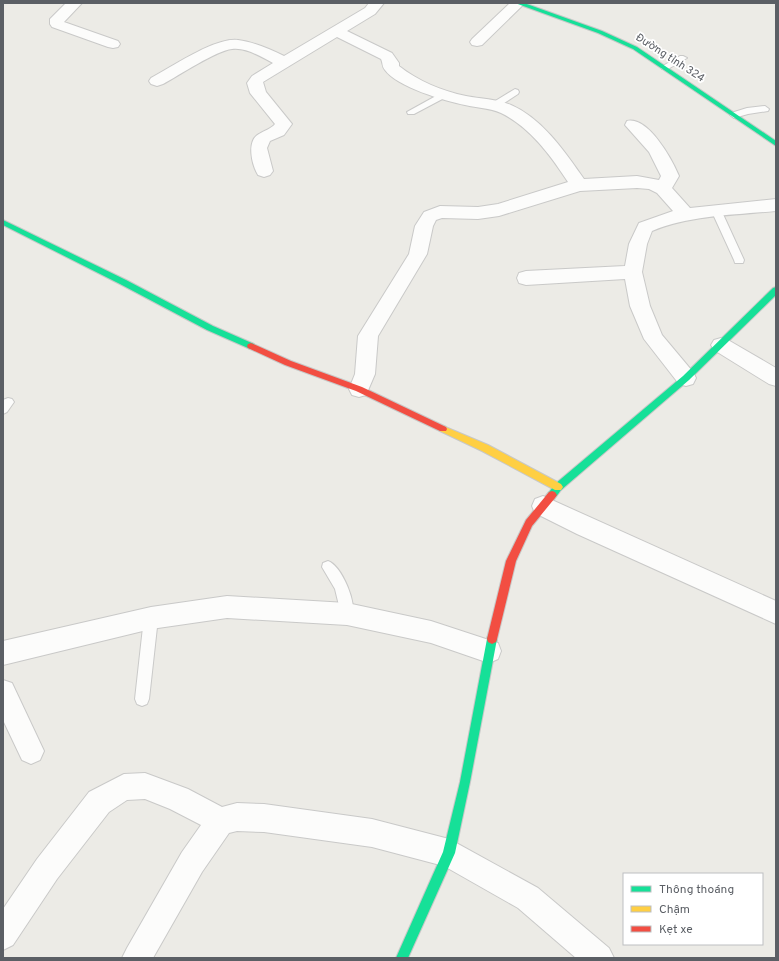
<svg xmlns="http://www.w3.org/2000/svg" width="779" height="961" viewBox="0 0 779 961" font-family="Overpass,sans-serif">
  <style>
    .lines { fill: none; stroke-linecap: round; stroke-linejoin: round }
    .lane-casing { stroke: #c9c9c8; stroke-width: 2 }
    .street-casing { stroke: #c9c9c8; stroke-width: 2 }
    .fast-casing { stroke: #c7c8c7; stroke-width: 2 }
    .slow-casing { stroke: #c7c8c7; stroke-width: 2 }
    .jam-casing { stroke: #c7c8c7; stroke-width: 2 }
    .lane { fill: #fcfcfb; fill-rule: evenodd }
    .street { fill: #fcfcfb; fill-rule: evenodd }
    .fast { fill: #16e098; fill-rule: evenodd }
    .slow { fill: #ffcf43; fill-rule: evenodd }
    .jam { fill: #f24e42; fill-rule: evenodd }
    .labels { text-anchor: middle; dominant-baseline: central; stroke-width: 3.5; stroke-linejoin: round; paint-order: stroke }
    .far-street-label { font-size: 11px; fill: #5b5f65; stroke: #fff }
  </style>
  <rect width="100%" height="100%" fill="#ecebe6"/>
  <g class="lines">
    <!-- lane casing -->
    <g class="lane-casing">
      <path id="lane" d="M680,56H683L687,58L668,69H662L661,67Z
        M515,89L518,90L519,92L518,94L498,107H492L491,105L492,103Z
        M445,91L449,94L448,96L414,114H408L407,112Z
        M765,106L769,109L768,111L748,114L734,118L730,115L731,113L747,108Z
        M717,209L722,212L744,260L743,263H735L734,260L712,212Z
        M8,398L12,399L14,402L7,412L3,414V400Z
        M328,561C342,566 358,605 352,618L347,620L342,618L335,589L322,567L323,563Z
        M151,612L156,614L158,618L149,699L147,704L142,706L137,704L135,699L144,618L146,614Z"/>
    </g>
    <!-- street casing -->
    <g class="street-casing">
      <path id="street" d="M66,3H82L64,22L118,41L120,44L118,47L113,48L108,47L52,27L50,24V19Z
        M369,3H384L375,14L347,31L392,53L399,63V66C418,81 442,91 466,96C481,99 497,99 511,105C543,119 565,152 584,179L637,176L659,180L661,176L649,152L625,125L627,121C648,116 672,159 679,176L672,188L690,208L776,199V211C735,215 691,215 652,231L647,244L642,272L650,306L662,335L693,372L696,378L693,384L686,386L679,384L644,339L630,306L625,279L526,285L519,283L517,278L519,273L526,271L625,266L629,244L639,223L673,211L657,193L649,189L637,188L580,191L499,216L478,219L442,218L436,220L433,226L427,254L378,336L375,374L366,395L359,397L352,395L349,389L355,374L358,336L409,254L415,226L424,212L440,206L478,207L498,204L568,182C551,156 530,127 501,113C490,108 477,108 465,105C445,101 397,87 385,70C382,67 383,63 381,59L337,37L263,82L266,92L292,124L284,135L270,141L267,148L273,171L270,175L264,177L258,175C252,165 246,141 259,134C265,130 271,129 275,124L250,93L247,83L252,76L273,63C261,57 246,47 232,49C217,50 178,76 163,84L157,86L151,84L149,81L151,78C172,67 215,37 238,40C254,42 270,49 284,56L365,8Z
        M510,3H525L482,45L477,46L472,45L470,42L472,39Z
        M721,338L728,340L776,368V386L769,384L714,350L711,345L714,340Z
        M543,496L776,601V624L577,534L535,513L532,506L535,499Z
        M227,596L347,603L431,621L498,643L501,651L498,659L489,663L431,643L347,625L227,618L151,629L3,665V641L151,607Z
        M3,680L12,683L44,751L40,760L31,764L22,760L3,720Z
        M145,773L188,789L222,807L237,803L264,804L372,819L449,839L538,888L609,948L614,958H576L518,908L444,866L372,847L264,832L237,831L229,833L202,872L153,958H122L127,948L182,852L201,825L170,809L145,799L127,800L109,812L57,879L13,945L3,950V909L37,859L89,792L124,774Z"/>
    </g>
    <!-- fast casing -->
    <g class="fast-casing">
      <path id="fast" d="M515,3H524L602,31L637,47L776,141V146L633,49L598,33Z
        M3,220L126,280L213,326L254,344L255,346L251,349L248,348L207,330L120,284L3,225Z
        M776,287V295L689,380L561,490C558,494 555,500 549,498L547,495L555,484L683,376L773,288Z
        M492,634L496,636L497,639L470,782L455,853L408,958H396L443,852L460,782L487,639L488,636Z"/>
    </g>
    <!-- slow casing -->
    <g class="slow-casing">
      <path id="slow" d="M443,426L488,445L561,484L563,487L561,490H555L482,451L440,431L439,429L440,427Z"/>
    </g>
    <!-- jam casing -->
    <g class="jam-casing">
      <path id="jam" d="M251,343L291,361L362,387L446,427L447,429L446,431H440L356,391L285,365L248,348L247,346L248,344Z
        M552,491L555,492L557,495L555,498L532,526L516,561L497,639L496,642L492,644L488,642L487,639L506,561L526,520L549,492Z"/>
    </g>
    <!-- lane -->
    <use href="#lane" class="lane"/>
    <!-- street -->
    <use href="#street" class="street"/>
    <!-- fast -->
    <use href="#fast" class="fast"/>
    <!-- slow -->
    <use href="#slow" class="slow"/>
    <!-- jam -->
    <use href="#jam" class="jam"/>
  </g>
  <g class="labels">
    <!-- far-street labels -->
    <g class="far-street-label">
      <text transform="translate(670 58) rotate(33)">Đường tỉnh 324</text>
    </g>
  </g>
  <!-- border -->
  <rect width="779" height="961" fill="none" stroke="#5b5f65" stroke-width="8"/>
  <!-- legend -->
  <rect x="623" y="873" width="140" height="72" fill="#ffffff" stroke="#bdbfc1"/>
  <rect x="631" y="886" width="20" height="6" fill="#16e098" stroke="#bdbfc1"/>
  <text x="659" y="893" font-size="12" fill="#5b5f65">Thông thoáng</text>
  <rect x="631" y="906" width="20" height="6" fill="#ffcf43" stroke="#bdbfc1"/>
  <text x="659" y="913" font-size="12" fill="#5b5f65">Chậm</text>
  <rect x="631" y="926" width="20" height="6" fill="#f24e42" stroke="#bdbfc1"/>
  <text x="659" y="933" font-size="12" fill="#5b5f65">Kẹt xe</text>
</svg>
